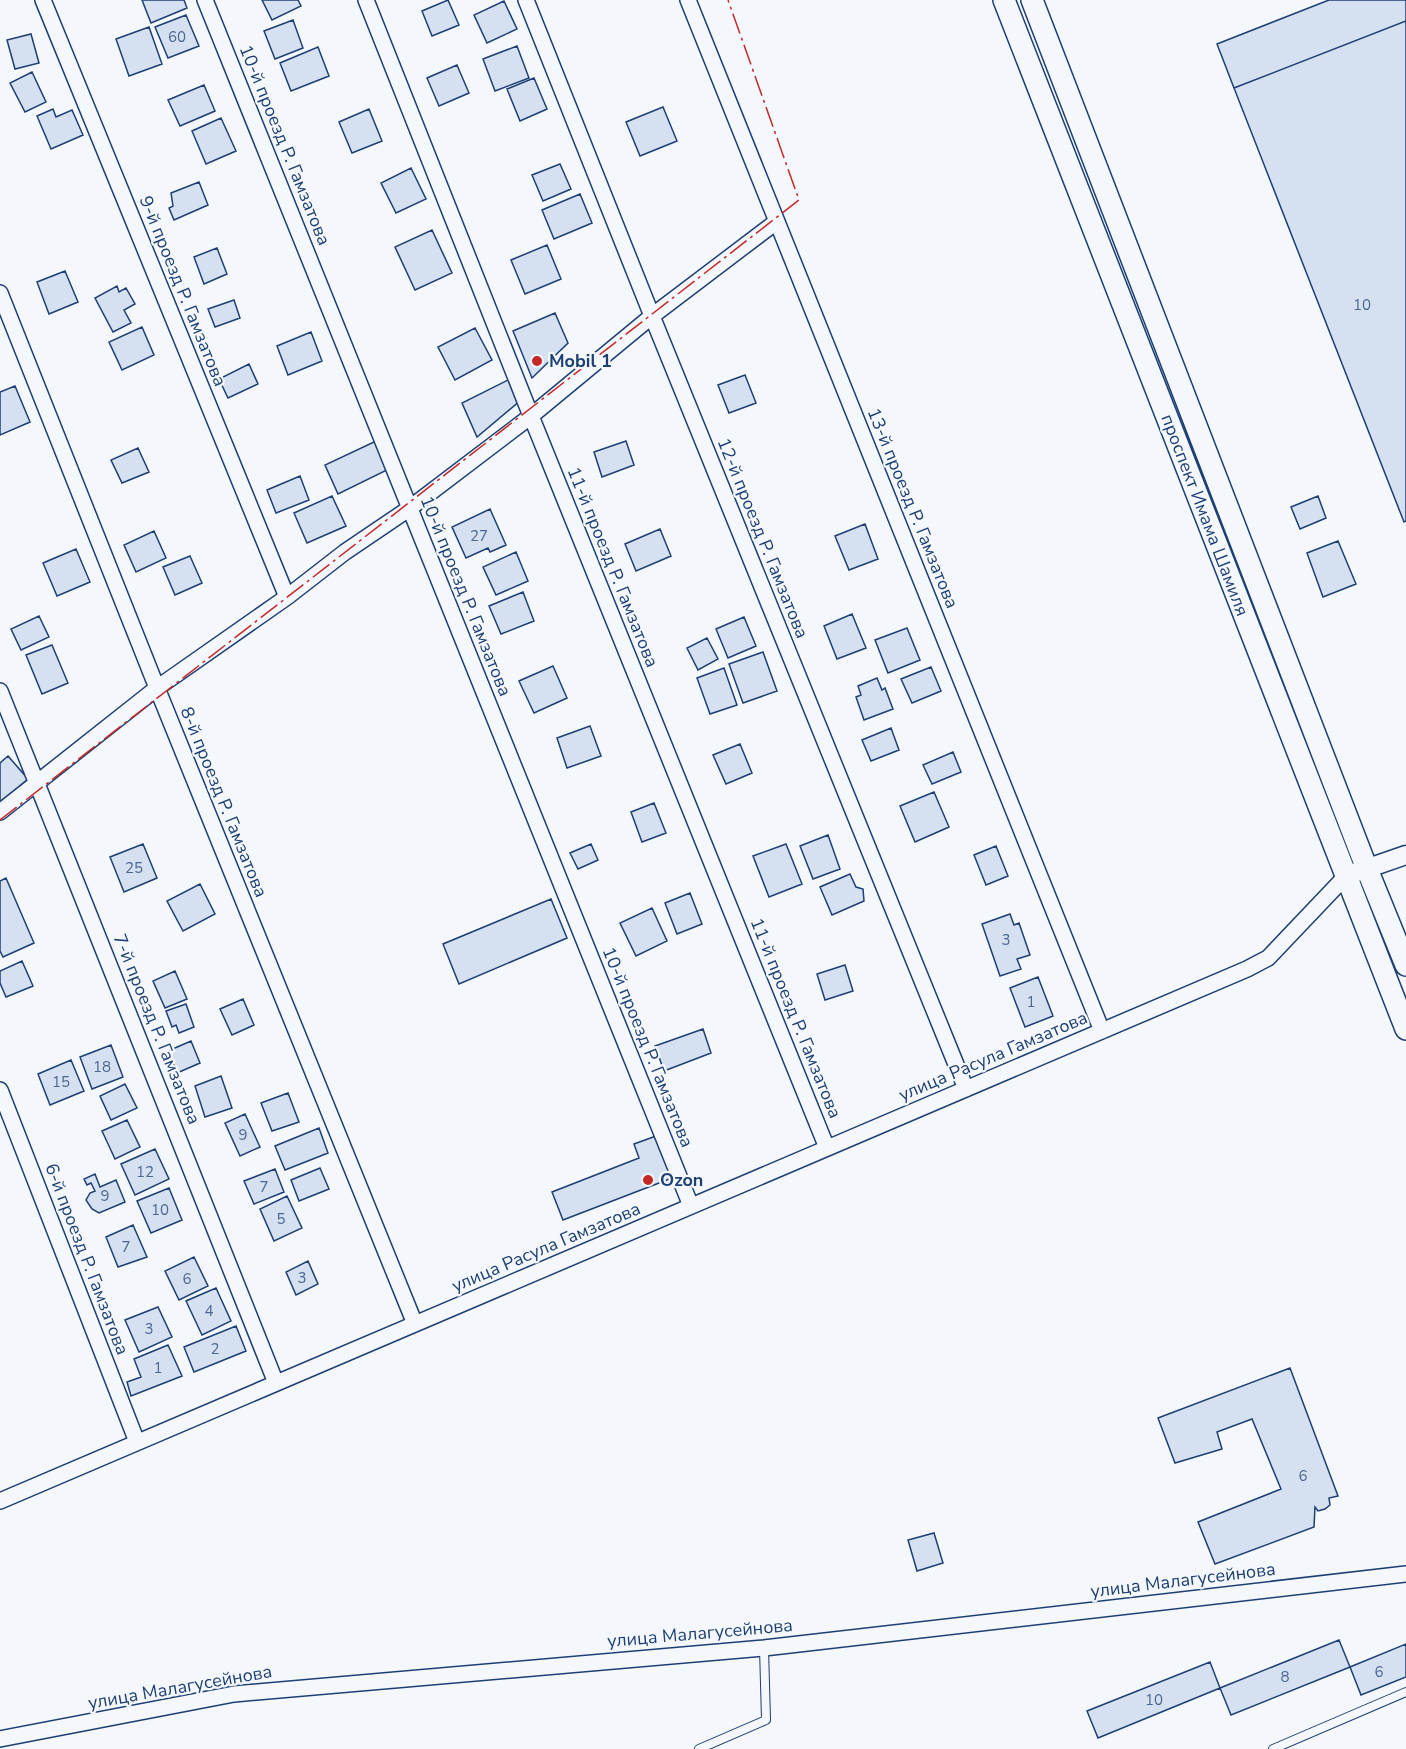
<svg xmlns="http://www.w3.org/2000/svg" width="1406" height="1749" viewBox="0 0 1406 1749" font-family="'Nunito Sans',sans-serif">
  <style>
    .building { fill: #d5e0f0; stroke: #1d3f73; stroke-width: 1.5 }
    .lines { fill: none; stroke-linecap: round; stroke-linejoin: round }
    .service-casing { stroke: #1d3f73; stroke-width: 10 }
    .minor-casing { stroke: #1d3f73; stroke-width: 18 }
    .tertiary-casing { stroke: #1d3f73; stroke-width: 21 }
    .secondary-casing { stroke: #1d3f73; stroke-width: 24 }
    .service { stroke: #f4f7fb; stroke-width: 8 }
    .minor { stroke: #f4f7fb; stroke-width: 15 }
    .tertiary { stroke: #f4f7fb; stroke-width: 18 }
    .secondary { stroke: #f4f7fb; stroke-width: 21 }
    .power { stroke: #c62828; stroke-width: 1.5; stroke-dasharray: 21 4.5 3 4.5; stroke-linecap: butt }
    .poi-dot { fill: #c62828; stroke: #f4f7fb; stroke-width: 2 }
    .labels { text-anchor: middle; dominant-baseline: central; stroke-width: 4.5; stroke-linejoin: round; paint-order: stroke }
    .number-label { font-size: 15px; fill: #4b6792 }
    .street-label { font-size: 18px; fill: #1d3f73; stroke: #f4f7fb }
    .poi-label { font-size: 18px; font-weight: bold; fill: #1d3f73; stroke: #f4f7fb; text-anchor: start }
  </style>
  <rect width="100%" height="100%" fill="#f4f7fb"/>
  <!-- building -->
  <path class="building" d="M142,0H184L187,8L151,23Z
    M262,0H298L301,6L272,20Z
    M448,0L459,25L432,36L422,11Z
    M1329,0H1406V21L1234,88L1217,44Z
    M504,1L517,29L487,43L474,15Z
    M186,15L199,46L168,58L155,27Z
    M293,20L303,48L275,59L264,31Z
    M1406,21V521L1404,522L1234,88Z
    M149,27L162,64L129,76L116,39Z
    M31,34L39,63L15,69L7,40Z
    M517,46L529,78L495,91L483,59Z
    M318,47L329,76L291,91L280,63Z
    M457,65L469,93L439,106L427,78Z
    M32,72L46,102L25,112L10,83Z
    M534,78L547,109L520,121L507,89Z
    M204,85L215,111L180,126L168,100Z
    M663,107L677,141L640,156L626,122Z
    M53,109L56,117L72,110L83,135L51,149L37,116Z
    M369,109L382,141L352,153L339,122Z
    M221,118L236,151L206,164L192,131Z
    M560,164L571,189L543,201L532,175Z
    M411,168L426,199L396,213L381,183Z
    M199,182L208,205L174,220L169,208L173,206L171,193Z
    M580,194L592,223L554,239L542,210Z
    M432,230L452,273L415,290L395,247Z
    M547,245L561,279L525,294L511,260Z
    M217,248L227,274L204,284L194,257Z
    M65,271L78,302L49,314L37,282Z
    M117,286L119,292L126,288L135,304L124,310L131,323L113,332L95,298Z
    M234,300L240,318L215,327L208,309Z
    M555,313L568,343L532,378L513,331Z
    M142,327L154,355L122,370L109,342Z
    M475,328L492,360L455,380L438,347Z
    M311,332L322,361L288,375L277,346Z
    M249,364L258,384L228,398L219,379Z
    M745,375L756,403L729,413L718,385Z
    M510,379L521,400L477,437L462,403Z
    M15,386L30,422L0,435V392Z
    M376,441L389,469L338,494L325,465Z
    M626,441L634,465L602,477L594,452Z
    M138,448L149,472L122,483L111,460Z
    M300,476L309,500L276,513L267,490Z
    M332,496L346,526L307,543L294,513Z
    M1318,496L1326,518L1300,529L1291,507Z
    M490,509L506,545L490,552L488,548L466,558L452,527Z
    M865,524L878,559L849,570L835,536Z
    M660,529L671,556L636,571L625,544Z
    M154,531L166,558L136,572L124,545Z
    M1338,541L1356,584L1323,597L1307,553Z
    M76,549L90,582L57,596L43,563Z
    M516,552L528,581L496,595L483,567Z
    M190,556L202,583L175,595L163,567Z
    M523,592L534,621L501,634L489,606Z
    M852,614L866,648L837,659L824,626Z
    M39,616L49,637L21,650L11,629Z
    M744,617L756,646L728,658L716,629Z
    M907,628L920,660L888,673L875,640Z
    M707,638L718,659L698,670L687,648Z
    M52,645L68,683L42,694L26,655Z
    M763,652L777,691L743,703L729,664Z
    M553,666L567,698L534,713L519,681Z
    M931,667L941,691L912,703L901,679Z
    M724,668L737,705L710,714L697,678Z
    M877,678L882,690L885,688L893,709L864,720L856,697L861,695L858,686Z
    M590,726L601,756L567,768L557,738Z
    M891,728L899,750L871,761L862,740Z
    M740,744L752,773L726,784L713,755Z
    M953,752L961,772L932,784L923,765Z
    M8,756L28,779L0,803V763Z
    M934,792L949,827L915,842L900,806Z
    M654,803L666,833L642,842L631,812Z
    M828,835L840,869L813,879L800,846Z
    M143,844L157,878L124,892L110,857Z
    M591,844L598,860L578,869L570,853Z
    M786,844L802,884L769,897L753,856Z
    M996,846L1008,876L986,885L974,855Z
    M850,874L856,887L863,889L864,901L832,915L820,887Z
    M6,878L34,943L3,957L0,951V881Z
    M200,884L215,914L183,931L167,901Z
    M690,893L702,924L677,934L665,903Z
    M551,899L567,938L459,984L443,944Z
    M652,908L667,941L636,956L620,923Z
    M1010,914L1014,925L1019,923L1030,955L1017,959L1021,969L1000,976L982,924Z
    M22,961L33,986L6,997L0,983V971Z
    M845,965L853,991L825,1000L817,974Z
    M175,971L187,999L165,1008L153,981Z
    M1038,977L1053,1016L1025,1027L1010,988Z
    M243,999L254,1025L232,1035L220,1009Z
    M186,1004L194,1027L179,1033L176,1025L172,1027L166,1011Z
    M703,1029L711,1053L664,1071L655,1046Z
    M191,1041L200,1063L177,1073L168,1051Z
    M111,1045L123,1077L92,1089L80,1057Z
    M71,1060L84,1091L50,1105L38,1074Z
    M221,1076L232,1108L205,1117L195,1086Z
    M125,1084L137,1108L111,1120L100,1096Z
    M288,1093L299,1122L272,1131L261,1103Z
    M245,1114L260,1147L240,1156L225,1123Z
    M127,1120L140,1147L115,1159L102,1131Z
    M319,1128L328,1153L285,1170L275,1146Z
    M656,1136L672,1178L563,1220L552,1192L639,1158L634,1144Z
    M155,1149L169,1179L135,1195L121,1164Z
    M320,1168L329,1189L299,1201L291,1180Z
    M275,1169L284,1192L254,1204L244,1181Z
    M95,1174L100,1187L116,1180L125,1202L99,1213L92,1209L86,1200L90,1193L95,1191L91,1183L87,1185L84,1179Z
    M169,1188L182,1220L151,1233L137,1201Z
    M287,1196L302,1228L274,1241L260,1209Z
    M133,1225L147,1257L118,1267L106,1237Z
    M194,1257L208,1286L179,1300L165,1271Z
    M308,1261L318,1284L296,1295L286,1272Z
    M216,1288L231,1321L202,1335L186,1301Z
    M158,1307L172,1337L139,1352L125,1320Z
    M236,1326L246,1351L194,1372L184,1347Z
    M168,1345L182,1376L131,1396L127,1382L141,1377L134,1359Z
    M1290,1368L1338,1496L1329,1498L1330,1505L1325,1509L1318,1511L1315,1507L1314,1527L1215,1564L1198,1522L1281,1489L1252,1419L1217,1432L1222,1449L1175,1463L1158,1418Z
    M934,1533L943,1563L917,1571L908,1540Z
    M1339,1640L1350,1667L1231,1715L1220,1688Z
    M1406,1644V1677L1361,1695L1350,1667Z
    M1210,1662L1220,1688L1098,1738L1087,1711Z"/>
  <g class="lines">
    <!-- service casing -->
    <g class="service-casing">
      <path id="service" d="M699,1749L766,1720L764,1648
        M1273,1749L1406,1692"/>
    </g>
    <!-- minor casing -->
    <g class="minor-casing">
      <path id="minor" d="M43,0L287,597
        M205,0L691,1206
        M366,0L531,416L827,1148
        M526,0L652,316L966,1089
        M688,0L1102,1031
        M0,293L157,688L415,1324
        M0,691L276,1383
        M0,812L157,688L287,597L345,552L410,508L531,416L652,316L776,222
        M0,1090L137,1442
        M0,1501L1247,969L1268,958L1346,876
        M0,1739L234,1694L764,1648L1406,1574"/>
    </g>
    <!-- tertiary casing -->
    <g class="tertiary-casing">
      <path id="tertiary" d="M1354,873L1406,855"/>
    </g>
    <!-- secondary casing -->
    <g class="secondary-casing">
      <path id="secondary" d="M1004,0L1406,1029
        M1032,0L1367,869L1406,965"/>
    </g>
    <!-- service -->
    <use href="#service" class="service"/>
    <!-- minor -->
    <use href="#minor" class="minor"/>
    <!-- tertiary -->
    <use href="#tertiary" class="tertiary"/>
    <!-- secondary -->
    <use href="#secondary" class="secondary"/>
    <!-- power -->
    <path class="power" d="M0,820L799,200L728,0"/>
  </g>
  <!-- markers -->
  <g class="poi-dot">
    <circle cx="537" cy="361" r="6"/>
    <circle cx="648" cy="1180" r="6"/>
  </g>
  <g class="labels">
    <!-- number labels -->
    <g class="number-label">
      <text x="177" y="37">60</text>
      <text x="1362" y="305">10</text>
      <text x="479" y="536">27</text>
      <text x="134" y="868">25</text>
      <text x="1006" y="940">3</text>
      <text x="1031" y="1002">1</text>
      <text x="102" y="1067">18</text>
      <text x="61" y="1082">15</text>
      <text x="243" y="1135">9</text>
      <text x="145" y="1172">12</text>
      <text x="264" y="1187">7</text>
      <text x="105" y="1196">9</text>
      <text x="160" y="1210">10</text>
      <text x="281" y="1219">5</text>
      <text x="126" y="1247">7</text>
      <text x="302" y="1278">3</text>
      <text x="187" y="1279">6</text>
      <text x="209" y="1311">4</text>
      <text x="149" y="1329">3</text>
      <text x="215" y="1349">2</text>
      <text x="158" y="1368">1</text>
      <text x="1303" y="1476">6</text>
      <text x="1379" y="1672">6</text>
      <text x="1285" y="1677">8</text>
      <text x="1154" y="1700">10</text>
    </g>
    <!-- street labels -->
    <g class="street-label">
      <text transform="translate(285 145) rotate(68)">10-й проезд Р. Гамзатова</text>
      <text transform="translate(183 291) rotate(68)">9-й проезд Р. Гамзатова</text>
      <text transform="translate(913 508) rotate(68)">13-й проезд Р. Гамзатова</text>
      <text transform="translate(1205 515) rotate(69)">проспект Имама Шамиля</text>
      <text transform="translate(763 538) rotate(68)">12-й проезд Р. Гамзатова</text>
      <text transform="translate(613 567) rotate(68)">11-й проезд Р. Гамзатова</text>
      <text transform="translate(466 596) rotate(68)">10-й проезд Р. Гамзатова</text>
      <text transform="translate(224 802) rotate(68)">8-й проезд Р. Гамзатова</text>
      <text transform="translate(796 1018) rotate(68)">11-й проезд Р. Гамзатова</text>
      <text transform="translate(157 1029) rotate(68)">7-й проезд Р. Гамзатова</text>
      <text transform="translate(648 1047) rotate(68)">10-й проезд Р. Гамзатова</text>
      <text transform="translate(993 1056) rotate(-23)">улица Расула Гамзатова</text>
      <text transform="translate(546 1247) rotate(-23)">улица Расула Гамзатова</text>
      <text transform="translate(87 1259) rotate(69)">6-й проезд Р. Гамзатова</text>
      <text transform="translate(1183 1580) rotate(-7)">улица Малагусейнова</text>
      <text transform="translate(700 1633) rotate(-5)">улица Малагусейнова</text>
      <text transform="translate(180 1687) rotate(-10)">улица Малагусейнова</text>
    </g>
    <!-- poi labels -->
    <g class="poi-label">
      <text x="549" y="361">Mobil 1</text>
      <text x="660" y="1180">Ozon</text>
    </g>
  </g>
</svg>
